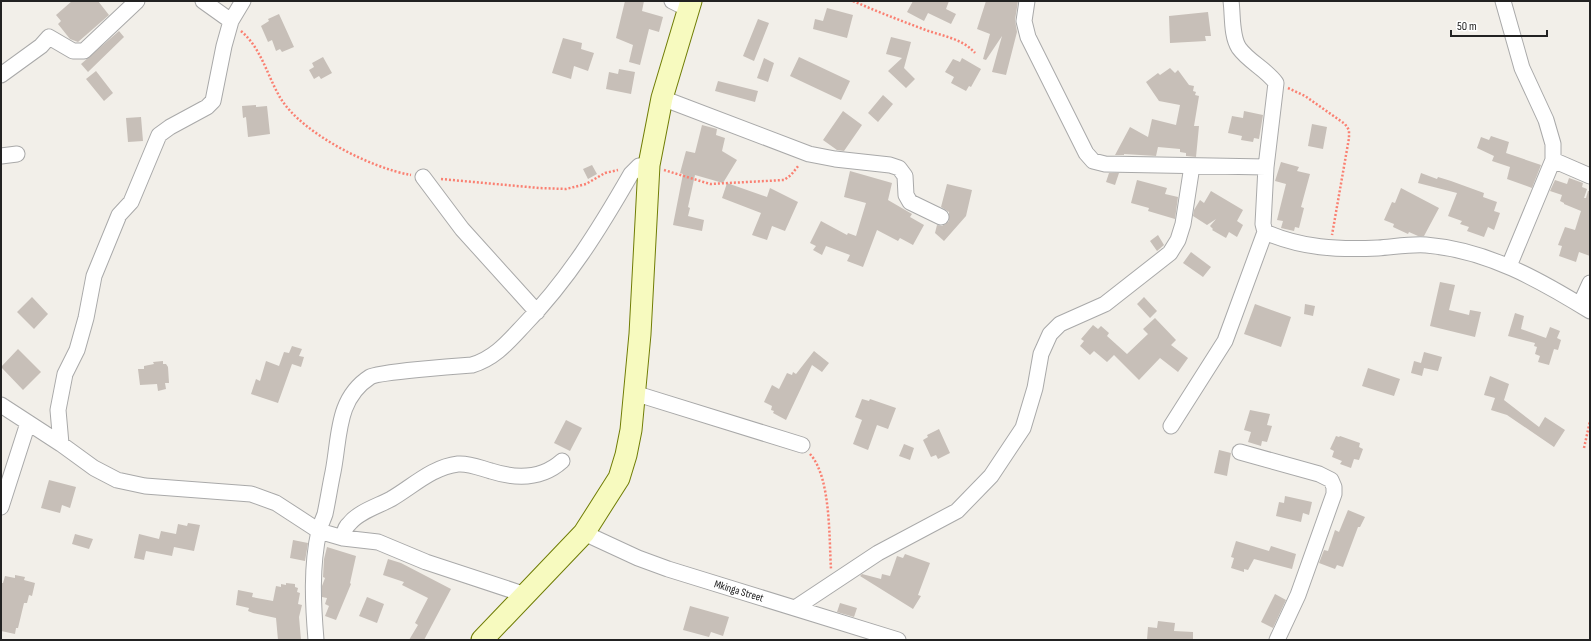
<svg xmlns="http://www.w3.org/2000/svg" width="1591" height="641" viewBox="0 0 1591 641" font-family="'Sofia Sans Condensed',sans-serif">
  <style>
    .building { fill: #c7bfb8 }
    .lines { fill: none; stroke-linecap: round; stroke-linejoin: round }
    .street-casing { stroke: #a9a9a9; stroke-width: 17 }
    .secondary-casing { stroke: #707d05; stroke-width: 23 }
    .path { stroke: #fa8072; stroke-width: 2.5; stroke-dasharray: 2 2; stroke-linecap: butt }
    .street { stroke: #fff; stroke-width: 15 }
    .secondary { stroke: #f7fabf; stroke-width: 21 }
    .labels { text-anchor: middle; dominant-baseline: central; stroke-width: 3; stroke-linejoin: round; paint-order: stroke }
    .street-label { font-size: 11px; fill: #222; stroke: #fff }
  </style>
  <rect width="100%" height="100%" fill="#f2efe9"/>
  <!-- building -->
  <path class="building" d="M72,1H98L109,15L78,42L70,39L58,24L61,21L56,15Z
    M625,1H644L642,11L663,17L659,32L649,29L640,65L629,62L633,45L616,38Z
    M913,1H949L946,9L956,14L951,24L928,13L924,21L907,12Z
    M986,1H1018L1015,20L1017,32L1006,75L992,72L1002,36L986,60L983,59L990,34L977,29Z
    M827,8L853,15L847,38L813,29L815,19L823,21Z
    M1208,12L1211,36H1205L1206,41L1170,43L1169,16Z
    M279,14L294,47L282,52L280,49L276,51L272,40L268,42L261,26L269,21L268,19Z
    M758,19L769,23L754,61L743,56Z
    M119,31L124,37L88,72L81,64Z
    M891,37L911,42L904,68L915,79L906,88L888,71L902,58L886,54Z
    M563,38L582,43L581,49L594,53L588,71L574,66L571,79L552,73Z
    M323,57L332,73L321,79L319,76L314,79L309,70L314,67L312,63Z
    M799,57L850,81L841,100L790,76Z
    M764,58L774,63L768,82L757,78Z
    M962,58L981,69L971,87L969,86L966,91L951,83L954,77L945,72L953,59L960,62Z
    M1170,68L1175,73L1178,70L1189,85L1194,86L1193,91L1196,92L1195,95L1199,96L1194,126H1199L1196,157L1186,156V153L1180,152V149L1158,147L1156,156L1124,154V155H1115L1130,127L1148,137L1152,119L1176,125L1180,105L1159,101L1146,82L1158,73L1160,75Z
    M619,69L635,72L631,94L606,89L609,72L618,74Z
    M96,71L113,93L104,101L86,79Z
    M718,81L758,91L755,102L715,91Z
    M883,95L893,104L878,122L868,113Z
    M256,105V107L267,106L270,134L248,137L246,117L243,118L242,106Z
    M843,111L862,125L844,151L837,150L823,140Z
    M1244,111L1263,115L1259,139L1254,138L1253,142L1241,140L1242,136L1228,133L1232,116L1243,118Z
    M141,117L143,141L128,142L126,118Z
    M1312,124L1327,127L1323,149L1308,146Z
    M702,125L717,129L716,135L725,138L722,151L737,160L723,183L695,175L688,207L690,208L688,216L704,220L702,231L673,225L683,174L680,173L686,151L695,153Z
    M1491,136L1509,142L1506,153L1541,165L1532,188L1507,179L1510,167L1492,161L1494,156L1477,148L1481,137L1489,140Z
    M1281,162L1299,167L1297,171L1310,174L1301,207L1304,208L1299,228L1295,227L1294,231L1281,228L1283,221L1277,220L1286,184L1275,181Z
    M592,165L597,174L588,179L583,169Z
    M850,171L892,183L888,200L912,214L910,217L924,225L913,245L900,238L898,241L877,230L863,267L847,261L850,255L826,246L822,255L813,250L816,246L810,243L821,221L847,235L848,233L856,236L866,203L844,197Z
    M1109,173H1119L1115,185L1106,182Z
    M1421,173L1437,179L1438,177L1451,181L1484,193L1483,197L1497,202L1494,211L1500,213L1494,230L1488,227L1484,237L1467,231L1469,227L1460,224L1462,221L1448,216L1457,193L1418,183Z
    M1569,178L1583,183L1582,187L1587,189L1584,198H1586L1588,191H1590V256L1579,252L1576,262L1559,256L1562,246L1558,245L1565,227L1575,230L1581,211L1564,204V203L1560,201L1562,195L1550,191L1555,180L1567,184Z
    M1137,180L1167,188L1165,194L1178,197L1175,219L1148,211L1149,208L1131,203Z
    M727,183L767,197L770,188L798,202L785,231L772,226L767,240L752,235L761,213L722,198Z
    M947,184L972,190L966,216L944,241L935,233L937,225L942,226L949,221V212L941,207Z
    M1401,188L1439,208L1424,236H1418L1409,232L1408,234L1393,227L1394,224L1384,220L1392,202L1395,203Z
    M1211,191L1243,210L1237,221L1243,225L1237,237L1229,232L1226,238L1212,230L1213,229L1210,226L1216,219L1207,225L1193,216L1194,210L1200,200L1204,203Z
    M1158,235L1164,245L1157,251L1150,241Z
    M1191,252L1211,267L1203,277L1183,263Z
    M1440,282L1455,285L1449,310L1469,315L1470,310L1481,312L1475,337L1430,326Z
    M32,297L48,314L34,329L17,312Z
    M1144,297L1157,311L1150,318L1137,304Z
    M1255,304L1291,317L1281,347L1244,334Z
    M1305,304L1315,306L1313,316L1304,314Z
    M1515,313L1524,316L1521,329L1546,338L1550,327L1560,331L1557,338L1561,340L1558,350L1554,349L1549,365L1538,362L1540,356L1535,354L1537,347L1534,346L1535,343L1508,336Z
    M1155,318L1176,340L1171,345L1188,358L1178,372L1160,358L1139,380L1114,355L1107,362L1094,351L1090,355L1080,346L1084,341L1081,339L1093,325L1098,329L1101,326L1109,333L1107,336L1127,354L1148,334L1143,329Z
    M292,346L302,349L299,356L304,357L301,367L292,364L278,403L251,394L256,379L260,381L266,361L279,366L284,352L289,353Z
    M18,349L41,372L23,390L1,367Z
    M814,351L829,363L822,372L812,365L786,420L773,413L774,411L771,410L772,406L764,402L772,385L779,389L787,373L792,375L793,372L796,374Z
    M1424,352L1442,357L1438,371L1424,368L1422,376L1411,373L1414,361L1421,363Z
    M163,361V364H166L168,367L169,383H165L166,389L158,391L157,384L140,385L138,369H144V366L154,364L153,362Z
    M1368,368L1400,379L1394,396L1362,386Z
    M1490,376L1509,384L1504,400L1539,427L1545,417L1565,430L1554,447L1507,415L1491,410L1495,398L1484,395Z
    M862,399L869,401L870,399L896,408L888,429L877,425L868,450L853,444L862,420L855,417Z
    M1250,410L1270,414L1267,425L1272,426L1267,442L1262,441L1261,446L1248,442L1251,432L1244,430Z
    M566,420L582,428L570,451L554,443Z
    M939,429L950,453L938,459L936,455L931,457L923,440L928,437L927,435Z
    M1336,436L1339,437L1340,436L1360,443L1359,447L1363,449L1359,460L1354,459L1351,468L1340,464L1342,461L1332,457L1334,451L1330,449Z
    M904,444L914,448L910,460L899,456Z
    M1219,450L1231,453L1227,476L1214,473Z
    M49,480L76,487L70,508L62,505L60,513L41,508Z
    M1285,496L1312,502L1309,515L1303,513L1301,522L1276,516L1279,502L1284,503Z
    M1348,510L1365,517L1360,527H1358L1343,567L1337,565L1335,569L1319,563L1324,550L1328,551L1335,530L1339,532Z
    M188,523L200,525L194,551L174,547L172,556L146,551L144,560L134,558L139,534L159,539L161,531L176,534L178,524L187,526Z
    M75,534L93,539L89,549L72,544Z
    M293,540L308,543L305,561L290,558Z
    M1236,541L1269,551L1271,546L1296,554L1292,569L1254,559L1248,570L1244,569V572L1231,568L1234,558L1231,557Z
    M327,547L356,556L350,583L351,584L336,620L325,616L329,606L325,604L327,598L322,597V586L325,578L323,577L324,559Z
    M905,554L930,563L918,595L921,596L913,609L860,576L862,574L881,579L882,574L890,576L897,556L903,558Z
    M388,559L401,563L451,589L424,640H409L418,625L415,623L428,598L402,585L404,582L383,575Z
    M15,575L25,577L24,580L35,583L32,596L29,595L27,603H24L18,628H16L15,634L1,631V583H3L5,576L15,578Z
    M286,583L295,584V587L298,588L297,592L300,593L298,604L302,605L299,617L301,640H278L276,618L253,613L248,611L249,608L236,605L238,590L253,593L252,597L273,601L276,586L281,587V584L286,585Z
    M1275,594L1286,600L1273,628L1261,622Z
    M367,597L384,604L377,623L359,616Z
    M840,603L857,608L854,617L837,612Z
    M690,606L729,617L723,636L711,632L709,637L683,630Z
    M1158,621L1175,623L1174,631L1193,632V640H1147L1148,627L1157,628Z"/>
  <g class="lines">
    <!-- street casing -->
    <g class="street-casing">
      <path id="street" d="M203,1L231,21
        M672,1L688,9
        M1027,1L1024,21L1028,37L1086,153L1093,161L1105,164L1266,167
        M1231,1C1233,15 1231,36 1239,48C1249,62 1266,69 1276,83L1266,167L1263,224L1265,232C1302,248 1337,250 1378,248C1393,247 1410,244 1426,245C1487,250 1540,280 1590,311
        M1503,1L1522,68L1546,120L1553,144V160L1509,266
        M1,75L41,46L49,37L73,51H84L137,1
        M662,98L809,154L835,159L890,165L899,168L905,176L906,195L910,202L941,217
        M1,156L17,154
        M1553,160L1590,176
        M423,177L462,229L537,312
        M1580,305L1590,283
        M634,393L802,445
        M1,405L61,444L94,468L117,480L145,486L251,494L276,503L319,531L343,538L378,542L426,562L526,595
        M1171,426L1225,341L1265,232
        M61,444L58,410L65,374L77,350L86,318L94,276L119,215L131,202L159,135L170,127L207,107L213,101L224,46L231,21L243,1
        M1240,452L1319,474L1331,480L1334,487V494L1298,595L1277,640
        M1,507L28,423
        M584,533L638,558L668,569L898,640
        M343,538C344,533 345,527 349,524C358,512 378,506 391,499C412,487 432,467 458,464C469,463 480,468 491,471C516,479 542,479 562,461
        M795,608L878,553L957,511L991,476L1023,428L1035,388L1041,354L1050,334L1060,324L1105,304L1170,253L1178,240L1183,224L1192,166
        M316,640C313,604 311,567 319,531C320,525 323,520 325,514C328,500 330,486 333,472C340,437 336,399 370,377C378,372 457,366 472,365C495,358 508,342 524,325C568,280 600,228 631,174L639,166L649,165"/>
    </g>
    <!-- secondary casing -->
    <g class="secondary-casing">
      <path id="secondary" d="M482,640L584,533L619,478L626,455L631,430L640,334L649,165L662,98L691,1"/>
    </g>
    <!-- path -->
    <path class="path" d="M853,1C876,11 899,20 923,29C941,36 962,38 975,53
      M241,31C262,49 267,76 281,99C303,134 371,168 411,175
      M1288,88L1305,96L1345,124L1349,130V138L1332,235
      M664,170L710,184L784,180L791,175L799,165
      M441,179L539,188L566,189L586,184L605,173L618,170
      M1584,448L1590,421
      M810,454C831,477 829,538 831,569"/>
    <!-- street -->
    <use href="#street" class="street"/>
    <!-- secondary -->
    <use href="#secondary" class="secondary"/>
  </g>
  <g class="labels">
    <!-- street labels -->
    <g class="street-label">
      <text transform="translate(739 591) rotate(17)">Mkinga Street</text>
    </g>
  </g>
  <!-- border -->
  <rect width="1591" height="641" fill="none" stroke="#222222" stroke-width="4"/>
  <!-- scale -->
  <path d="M1451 30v6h96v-6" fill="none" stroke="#222222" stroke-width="2"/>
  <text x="1457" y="30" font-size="12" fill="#222222" stroke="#ffffff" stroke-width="3" paint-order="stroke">50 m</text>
</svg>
